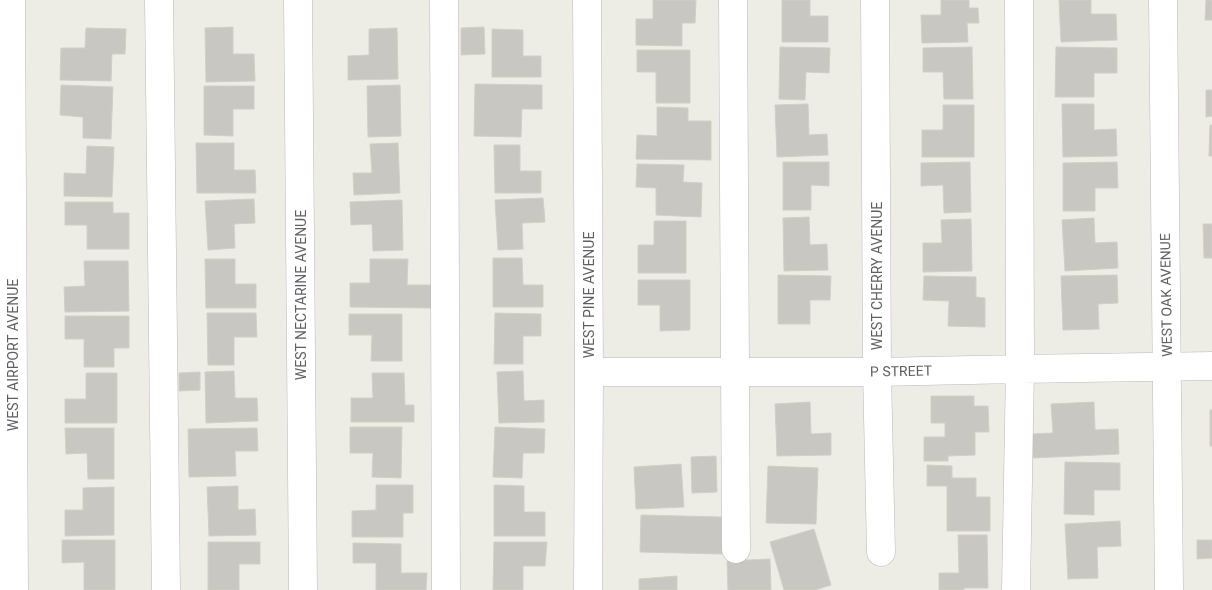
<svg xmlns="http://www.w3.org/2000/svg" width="1212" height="590" viewBox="0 0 1212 590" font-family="Roboto,sans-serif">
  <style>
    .building { fill: #c9c7c2; stroke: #d2cfc4 }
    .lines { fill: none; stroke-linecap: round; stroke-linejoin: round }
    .minor-casing { stroke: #b7b9bd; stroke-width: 29 }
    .minor { stroke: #fff; stroke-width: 28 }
    .labels { text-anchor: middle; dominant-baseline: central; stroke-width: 5; stroke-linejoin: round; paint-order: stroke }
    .street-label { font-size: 14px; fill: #5d5f64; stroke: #fff }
  </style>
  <rect width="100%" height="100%" fill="#eeede5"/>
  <!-- building -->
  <path class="building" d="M653,0H696L695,23H682V46L636,45V19H653Z
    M782,0H810V16H828V42H782Z
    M941,0H969V8H978L979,23H967L968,42L922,43L921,15H941Z
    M1059,0H1091V14H1116L1117,40L1061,42Z
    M1206,0H1212V20H1205Z
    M233,27V54H254L255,81L206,82L205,28Z
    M484,27L485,54L461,55V28Z
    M86,28L126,29L125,54H112L111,81L60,80L61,48H85Z
    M397,28L398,79L348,80V56L369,55V29Z
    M492,29L523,30V56H541V77H492Z
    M780,47L830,48L829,73L806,72L805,100L779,99Z
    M972,47L973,99H944L943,72H923V48Z
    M1056,47L1117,48V73H1094V97H1055Z
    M637,50H690V103H656V72H637Z
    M475,84L542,85V109H522L521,137L474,136Z
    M61,85L113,87L111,139L83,138V117L60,115Z
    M400,85L401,136L368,137L367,86Z
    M204,86H254V109H233V136L204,135Z
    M1206,90H1212V116L1206,117Z
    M808,104L809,135L827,134L828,155L777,157L775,105Z
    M1062,104H1094V130L1116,129L1117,156L1063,157Z
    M943,105H974V157H922V130H943Z
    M657,107L688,108V121H711V160L636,159L637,135L657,136Z
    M1210,125H1212V156H1209Z
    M196,143H234V170H255L256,193H197Z
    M398,143L400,193L354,195L353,173H372L370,144Z
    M494,145H520V171H541V193H495Z
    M87,146L114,147L112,197L64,196V173L86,174Z
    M783,162H829V186L811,185V210H783Z
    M970,162L971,212L944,213L943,185L921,186V163Z
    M1117,162L1118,188H1095V211H1063V163Z
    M637,164L684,165L683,182L702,183L701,217L656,215V188L636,187Z
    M543,198L545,222L522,223L523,249L498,250L495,200Z
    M254,199L255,223L234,224L235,248L208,250L205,201Z
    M402,200L403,250L373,251L372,224L351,225L350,202Z
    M65,202H113V213H129V249H87V225H65Z
    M809,217L810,245L827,244L828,270L784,271L783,218Z
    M1094,218L1095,243L1117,242L1118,268L1065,271L1062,220Z
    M971,219L972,271L923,272V243H942L941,220Z
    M654,221H686V273H638V245H654Z
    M1203,224H1212V258H1204Z
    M493,258H522L523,285H543V307H493Z
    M205,259H235V284H256V308H206Z
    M370,259H408L407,285H432L431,308L350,307V283H370Z
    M84,261H128L129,311L65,312L64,287L85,286Z
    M778,275L831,276L830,300H810V324H778Z
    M1117,275L1118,303L1098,304L1099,329L1063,330L1061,276Z
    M924,276L976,277V297L985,298V327L948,326L949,301L923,300Z
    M638,280H690V330L660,331V305H638Z
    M207,313H256L257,337H234V365H208Z
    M495,313L541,314V336H523V364H494Z
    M349,314H402V361H371L372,335H349Z
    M65,316H129V348H114V367H84V339H65Z
    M234,371L235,398H257L258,421L206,423L205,372Z
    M523,371L524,401L544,400V422L499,423L497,372Z
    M200,372V390L179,391V373Z
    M86,373H117V423H65V399H86Z
    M372,373H404L405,405H414V422H351V398H373Z
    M931,396H974V406H988L989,432H975V455L948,456V461H924V437H945V423H931Z
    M810,402L811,434L831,433V455L777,456L775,404Z
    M1094,402L1095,430L1118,429L1119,454L1033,458L1031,434L1053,433L1051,404Z
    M1210,410H1212V446H1210Z
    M350,427H402L401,478L372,477L373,453H350Z
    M495,427L545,429L544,453H523L522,478L493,477Z
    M65,428H114V479H88L87,453L66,454Z
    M257,428L258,451H235L236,476L189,477L188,429Z
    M716,456L717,492L692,493L691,457Z
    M1065,462L1120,463V490H1094V515L1064,514Z
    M681,464L684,507L636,509L634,467Z
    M927,465L952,466V478H976V497H990V531H947V486H927Z
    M768,466L818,468L816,524L766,523Z
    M376,485H413V513H403V537H352V511L376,510Z
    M494,485L524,486V512H545V536H494Z
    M238,486V510L255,509L256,535L209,536L207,487Z
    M114,487V535L65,536V510H83V488Z
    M641,515L722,517V554L640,552Z
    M1120,521L1121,546L1097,547L1098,578L1068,579L1065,524Z
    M814,529L831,585L815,590H784L770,542Z
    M958,535H987L988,588H964V590H939V573H959Z
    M62,540H115V590H84V562L62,563Z
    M1197,540H1212V558L1197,559Z
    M208,542H260V564H239V590H208Z
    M494,542H547L545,566H523V590H493Z
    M353,543L401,544V573H427L426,590H376V563H353Z
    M770,559L771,590H728L727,561Z
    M677,576V590H639V579Z"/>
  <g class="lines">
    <!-- minor casing -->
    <g class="minor-casing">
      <path id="minor" d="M11,0L14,590
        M159,0L166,590
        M298,0L303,590
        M444,0L446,590
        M587,0L589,372L588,590
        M733,0L736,549
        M875,0L877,372L881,552
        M1163,0L1169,590
        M589,372H877L1020,369L1212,366
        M1016,590L1020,369L1019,0"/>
    </g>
    <!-- minor -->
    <use href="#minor" class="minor"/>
  </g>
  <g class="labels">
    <!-- street labels -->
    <g class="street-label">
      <text transform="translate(877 276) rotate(-90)">WEST CHERRY AVENUE</text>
      <text transform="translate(301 295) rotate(-90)">WEST NECTARINE AVENUE</text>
      <text transform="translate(589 295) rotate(-90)">WEST PINE AVENUE</text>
      <text transform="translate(1166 295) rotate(-91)">WEST OAK AVENUE</text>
      <text transform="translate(13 355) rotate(-90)">WEST AIRPORT AVENUE</text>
      <text transform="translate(901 371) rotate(-1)">P STREET</text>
    </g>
  </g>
</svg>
